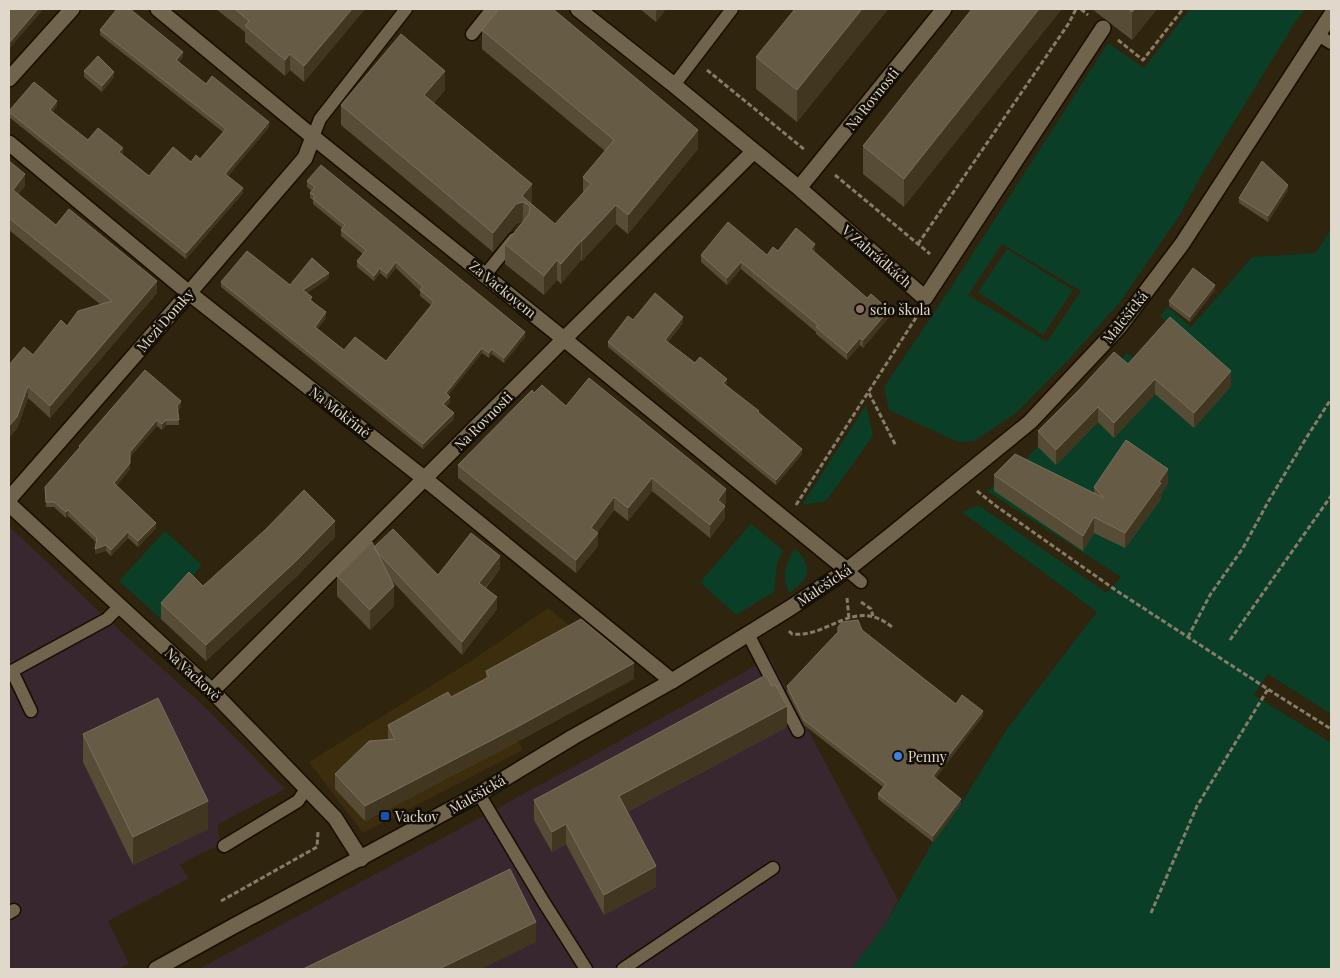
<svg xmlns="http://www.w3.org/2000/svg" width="1340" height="978" viewBox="0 0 1340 978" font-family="'Playfair Display',serif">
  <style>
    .built { fill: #3b2d0e }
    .industrial { fill: #392730 }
    .green { fill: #0b3e27; fill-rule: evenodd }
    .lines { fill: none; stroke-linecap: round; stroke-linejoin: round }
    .lane-casing { stroke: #170d00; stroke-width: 15 }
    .street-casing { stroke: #170d00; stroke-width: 18 }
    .secondary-casing { stroke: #170d00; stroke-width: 18 }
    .path { stroke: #857c69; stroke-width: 3; stroke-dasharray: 5 2.5; stroke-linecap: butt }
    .lane { stroke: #70644c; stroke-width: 12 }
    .street { stroke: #70644c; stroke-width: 15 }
    .secondary { stroke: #70644c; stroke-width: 15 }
    .wall { fill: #574d36 }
    .shaded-wall { fill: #41361f }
    .building { fill: #665c46; stroke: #796f5b }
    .education-dot { fill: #8d6e63; stroke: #130e05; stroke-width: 2 }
    .shop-dot { fill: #3f7fe0; stroke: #130e05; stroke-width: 2 }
    .transit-dot { fill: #1a4fb4; stroke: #130e05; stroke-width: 2 }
    .labels { text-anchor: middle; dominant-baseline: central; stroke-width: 5; stroke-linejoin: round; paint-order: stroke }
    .street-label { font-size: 14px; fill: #e0d9cb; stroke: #130e05 }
    .poi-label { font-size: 14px; fill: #e0d9cb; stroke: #130e05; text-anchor: start }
  </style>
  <rect width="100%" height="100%" fill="#2f240d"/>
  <!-- built -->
  <path class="built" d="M548,608L636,679L518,741L523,750L363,833L309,762L474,659Z"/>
  <!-- industrial -->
  <path class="industrial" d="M10,527L107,619L208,710L285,789L218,824L220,845L196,856L180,865L189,878L108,921L129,964L118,969H9Z
    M770,658L898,900L884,926L852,969H199L491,812Z"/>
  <!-- green -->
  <path class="green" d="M1190,9H1305L1294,24L1199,179L1180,215L1120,302L1071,357L1016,413L974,441L958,442L889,410L884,387L952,286L1108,43L1144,68ZM1002,244L1081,291L1047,342L968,295Z
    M1331,229V714L1268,674L1254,695L1331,743V969H852L884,926L933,842L961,804L1007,729L1097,612L962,512L978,505L1107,593L1121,577L987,491L1017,468L1127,353L1136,360L1170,326L1160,316L1168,307L1191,327L1252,257L1316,253Z
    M1007,249L1073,290L1043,335L978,292Z
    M866,405L873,436L826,501L802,505Z
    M751,524L783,550L777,563L774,592L736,615L700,582Z
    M165,531L202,565L196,571L189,588L161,619L119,581Z
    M794,549C804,555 810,567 805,578C802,584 794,589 789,593C782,577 785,564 794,549Z"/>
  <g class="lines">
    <!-- lane casing -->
    <g class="lane-casing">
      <path id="lane" d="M472,34L492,9
        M1318,35L1331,43
        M674,85L732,9
        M313,137L320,119L406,9
        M485,275L514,239
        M847,570L861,582
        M748,634L798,731
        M31,711L12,671L107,619L120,606
        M479,794L543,901L586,969
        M224,846L298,801L306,789
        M9,913L14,910
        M623,969L773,868"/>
    </g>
    <!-- street casing -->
    <g class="street-casing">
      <path id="street" d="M158,9L313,137L564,339L847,570
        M578,9L674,85L799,188L925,298L1103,28
        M9,79L72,9
        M9,143L189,293L425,479L672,681
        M799,188L944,9
        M9,499L189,293L305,158L313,137
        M9,504L212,691L335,818L361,859
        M212,691L564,339L754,151"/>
    </g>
    <!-- secondary casing -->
    <g class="secondary-casing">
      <path id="secondary" d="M156,969L232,927L479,794L573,737L672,681L790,608L847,570L891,535L1030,422L1120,326L1182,244L1331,15"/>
    </g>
    <!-- path -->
    <path class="path" d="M1081,9L1088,15
      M1118,40L1143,60L1183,9
      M707,70L805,150
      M835,175L930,254
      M918,244L1069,23L1076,9
      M869,393L896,446
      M977,491L996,506L1117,591L1277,695L1331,729
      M796,505L917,316
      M847,598L849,619
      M861,602L871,609L873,616
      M789,631L792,634C830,638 854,596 892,627
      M1188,637L1210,595L1243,548L1268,502L1305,440L1331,399
      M1230,640L1331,496
      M221,901L317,847L318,832L319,831
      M1151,913L1197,806L1268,689"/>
    <!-- lane -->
    <use href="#lane" class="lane"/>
    <!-- street -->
    <use href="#street" class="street"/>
    <!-- secondary -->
    <use href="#secondary" class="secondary"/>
  </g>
  <!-- wall -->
  <path class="wall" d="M216,9H365L304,82L290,70L285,76L245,42V32Z
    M640,9H666L656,22Z
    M888,9L797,122L756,89V57Z
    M972,9L904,207L863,174V146Z
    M1092,9H1157L1132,40Z
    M100,30L183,57L179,62L206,84L269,127L228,176L243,193L186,259L9,117V111L57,106L52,112L88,140L123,153L122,154L149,176L200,159L223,132L100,35Z
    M482,30L698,149L628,234L616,224L582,261L581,260L561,284L557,280L544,295L505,264V244L523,221L516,224L493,252L341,125V105L445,90L434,103L532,204H531L555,224L583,193V177L605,151L482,49Z
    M84,71L114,77L102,92L84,77Z
    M9,161L25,186L18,194L56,225L157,293L50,418L28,398L17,429L33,355L67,326L101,305L9,230Z
    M307,181L525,337L504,363L492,354L489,358L482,353L448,395L450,402L446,407L454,419L423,449L221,287V282L290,285L329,278L307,293L312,301L326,318L317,329L344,350L386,361L431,305L420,296V291L396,268L387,279L380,273L374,281L357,267V261L363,254L341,236V230L342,228L313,204V200L310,198V193L312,191L307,187Z
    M1288,190L1268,222L1239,203V198Z
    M778,251H815L814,252L867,298L889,317L863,348L860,345L847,360L816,334V332L741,269L727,285L701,262V255H767Z
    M1215,290L1190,322L1169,306V301Z
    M633,320L683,323L668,342L695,363L727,384L726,385L759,413L802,454L776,485L608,347V342Z
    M1128,364L1231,386L1194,428L1155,394L1114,438L1098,422L1056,465L1038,447V431Z
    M534,393L726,502L724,505L725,518L710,538L652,491L628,521L614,510L597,533L598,546L576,573L458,478V465Z
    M181,407L178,411L179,425H166L162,430L157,426L130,457V469L116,486L156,528L138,547L128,538L111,556L106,551L95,554L96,542L68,516L66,518L54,507H46L45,487L79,449V446Z
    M994,475L1094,493V487L1168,484L1161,494V499L1125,548L1094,533L1083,551L994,491Z
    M335,537L296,577L206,661L161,619V603Z
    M374,547L438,575L500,569L486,588L497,609L462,655L391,580L394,606L370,630L337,596V576Z
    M862,630L956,704L983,716L935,778L961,804L933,842L878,799V794L883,787L804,725L787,692V686Z
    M486,671L634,678L517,742L365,821L335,789V774L388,740V725L451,697L486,678Z
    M787,727L627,812L656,887L604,915L566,844L552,852L534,820V800Z
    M83,734L208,829L133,865L83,762Z"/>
  <!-- shaded-wall -->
  <path class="shaded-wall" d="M38,9H44L9,49V43Z
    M352,9H365L304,82V66Z
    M656,9H666L656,22Z
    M862,9H888L797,122V90Z
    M1039,9H1062L904,207V179Z
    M1135,9H1157L1132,40V12Z
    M183,52V57L176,66V60Z
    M290,54V70L285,76V60Z
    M445,71V90L424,115V95Z
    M114,72V77L102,92V86Z
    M57,101V106L50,116V110Z
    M269,122V127L225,180V174Z
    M698,130V149L628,234V215Z
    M123,148V153L119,157V152Z
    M25,174V186L13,202V190Z
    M532,184V204L529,207L527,204L523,202V221L516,224L493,252V233Z
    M1288,185V190L1268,222V216Z
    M243,188V193L186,259V253Z
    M616,205V224L582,261V241Z
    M581,241V260L561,284V264Z
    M815,244V251L811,256V249Z
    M557,260V280L544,295V276Z
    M396,262V268L387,279V274Z
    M741,262V269L727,285V278Z
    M380,268V273L374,281V276Z
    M329,273V278L303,296V290Z
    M157,281V293L50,418V406Z
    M1215,285V290L1190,322V317Z
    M889,310V317L863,348V340Z
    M326,312V318L315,332V327Z
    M683,317V323L665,345V340Z
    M525,332V337L504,363V358Z
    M860,338V345L847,360V353Z
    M482,348V353L446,398V393Z
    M492,349V354L489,358V353Z
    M1231,371V386L1194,428V413Z
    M727,379V384L723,388V383Z
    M1155,379V394L1114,438V423Z
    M28,386V398L17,429L9,438V426Z
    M450,397V402L443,410V404Z
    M181,401V407L177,411V406Z
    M1098,407V422L1056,465V450Z
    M454,413V419L423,449V444Z
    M157,420V426L130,457V452Z
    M166,420V425L162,430V424Z
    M802,449V454L776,485V480Z
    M130,463V469L114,489V483Z
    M1168,469V484L1161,494V499L1125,548V533Z
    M652,478V491L628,521V508Z
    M726,489V502L718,513V500Z
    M614,497V510L591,541V528Z
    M725,506V518L710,538V525Z
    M68,510V516L66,518V512Z
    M1094,517V533L1083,551V536Z
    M335,521V537L296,577L206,661V645Z
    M156,523V528L138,547V541Z
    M128,532V538L111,556V550Z
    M598,533V546L576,573V560Z
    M106,545V551L95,554V549Z
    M500,556V569L479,595V583Z
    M394,586V606L370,630V610Z
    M497,597V609L462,655V642Z
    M634,663V678L517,742L365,821V806Z
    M787,706V727L619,816V796Z
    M983,711V716L933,782V776Z
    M961,799V804L933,842V836Z
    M208,801V829L133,865V837Z
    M566,824V844L552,852V832Z
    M656,866V887L604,915V895Z
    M536,922V942L481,969H439Z"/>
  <!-- building -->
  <path class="building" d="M9,9H38L9,43Z
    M117,9H130L183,52L176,60L206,84L212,76L269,122L225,174L243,188L186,253L9,112V111L34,82L57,101L50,110L88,140L98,128L123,148L119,152L149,176L173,147L191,162L196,155L200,159L226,129L100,30Z
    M235,9H352L304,66L290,54L285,60L245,26L249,21Z
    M499,9H553L698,130L628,215L616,205L582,241H581L561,264L557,260L544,276L505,244L529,214L530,207L527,204L523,202L516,204L493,233L341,105L401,34L445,71L424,95L532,184L522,196L555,224L591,184L583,177L614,140L482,30Z
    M795,9H862L797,90L756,57Z
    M972,9H1039L904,179L863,146Z
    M1128,9H1135L1132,12Z
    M98,56L114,72L102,86L84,71Z
    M9,161L25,174L13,190L56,225L69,209L157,281L50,406L28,386L17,417L9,426V365L24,347L33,355L61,320L67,326L78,311L112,301L9,218Z
    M1262,161L1288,185L1268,216L1239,198Z
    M321,165L525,332L504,358L492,349L489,353L482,348L446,393L450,397L443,404L454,413L423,444L221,282L247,251L290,285L312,258L329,273L303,290L312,297L310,300L326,312L315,327L344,350L355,337L386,361L434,302L420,290L423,287L396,262L387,274L380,268L374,276L357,261L366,250L341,230L345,225L313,199L315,196L310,193L315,187L307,181Z
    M728,222L767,255L773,247L778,251L796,228L815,244L811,249L867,298L871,294L889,310L863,340L860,338L847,353L816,327L818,325L741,262L727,278L701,255Z
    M1193,268L1215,285L1190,317L1169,301Z
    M655,293L683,317L665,340L695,363L700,357L727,379L723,383L759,411L758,412L802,449L776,480L608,342L628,316L633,320Z
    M1170,317L1231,371L1194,413L1155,379L1114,423L1098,407L1056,450L1038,431L1080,389L1114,352L1128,364Z
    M145,370L181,401L177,406L179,420H166L162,424L157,420L130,452V463L114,483L156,523L138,541L128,532L111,550L106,545L95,549L97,538L68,510L66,512L54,502H46L45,487L80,447L79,446Z
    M589,378L726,489L718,500L725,506L710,525L652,478L628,508L614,497L591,528L598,533L576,560L458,465L532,390L534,393L542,385L566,406Z
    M1126,440L1168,469L1159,482L1161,483L1125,533L1094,517L1083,536L994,475L1015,454L1104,498L1094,487Z
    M304,490L335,521L296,561L206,645L161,603L189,572L203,586L265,530Z
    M393,529L438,575L471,533L500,556L479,583L497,597L462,642L376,551L374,547Z
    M372,542L394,586L370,610L337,576Z
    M581,619L634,663L517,727L365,806L335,774L369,741L395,739L388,725L448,692L451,697L489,677L486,671Z
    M858,620L862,630L956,704L962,695L983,711L933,776L961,799L933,836L878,794L886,784L804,720L787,686L838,632V627L842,622Z
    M766,675L772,687L775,684L787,706L619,796L656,866L604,895L566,824L552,832L534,800Z
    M158,698L208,801L133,837L83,734Z
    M510,869L536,922L439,969H303Z"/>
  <!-- markers -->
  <circle class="education-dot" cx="860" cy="309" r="5"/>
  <circle class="shop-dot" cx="898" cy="756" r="5"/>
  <rect class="transit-dot" x="380" y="811" width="10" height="10" rx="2.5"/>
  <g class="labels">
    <!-- street labels -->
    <g class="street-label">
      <text transform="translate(872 99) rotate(-51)">Na Rovnosti</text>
      <text transform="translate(877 256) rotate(41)">V Zahrádkách</text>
      <text transform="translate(503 289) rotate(39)">Za Vackovem</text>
      <text transform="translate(1125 317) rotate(-51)">Malešická</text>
      <text transform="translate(165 320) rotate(-49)">Mezi Domky</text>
      <text transform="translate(340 412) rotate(38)">Na Mokřině</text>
      <text transform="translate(483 421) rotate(-45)">Na Rovnosti</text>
      <text transform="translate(824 585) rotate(-34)">Malešická</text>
      <text transform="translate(193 674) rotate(43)">Na Vackově</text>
      <text transform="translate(477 794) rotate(-30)">Malešická</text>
    </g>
    <!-- poi labels -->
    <g class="poi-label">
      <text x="870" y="309">scio škola</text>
      <text x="908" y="756">Penny</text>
      <text x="395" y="816">Vackov</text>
    </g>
  </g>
  <!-- border -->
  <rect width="1340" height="978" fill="none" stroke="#e0d9cb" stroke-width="20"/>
</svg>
